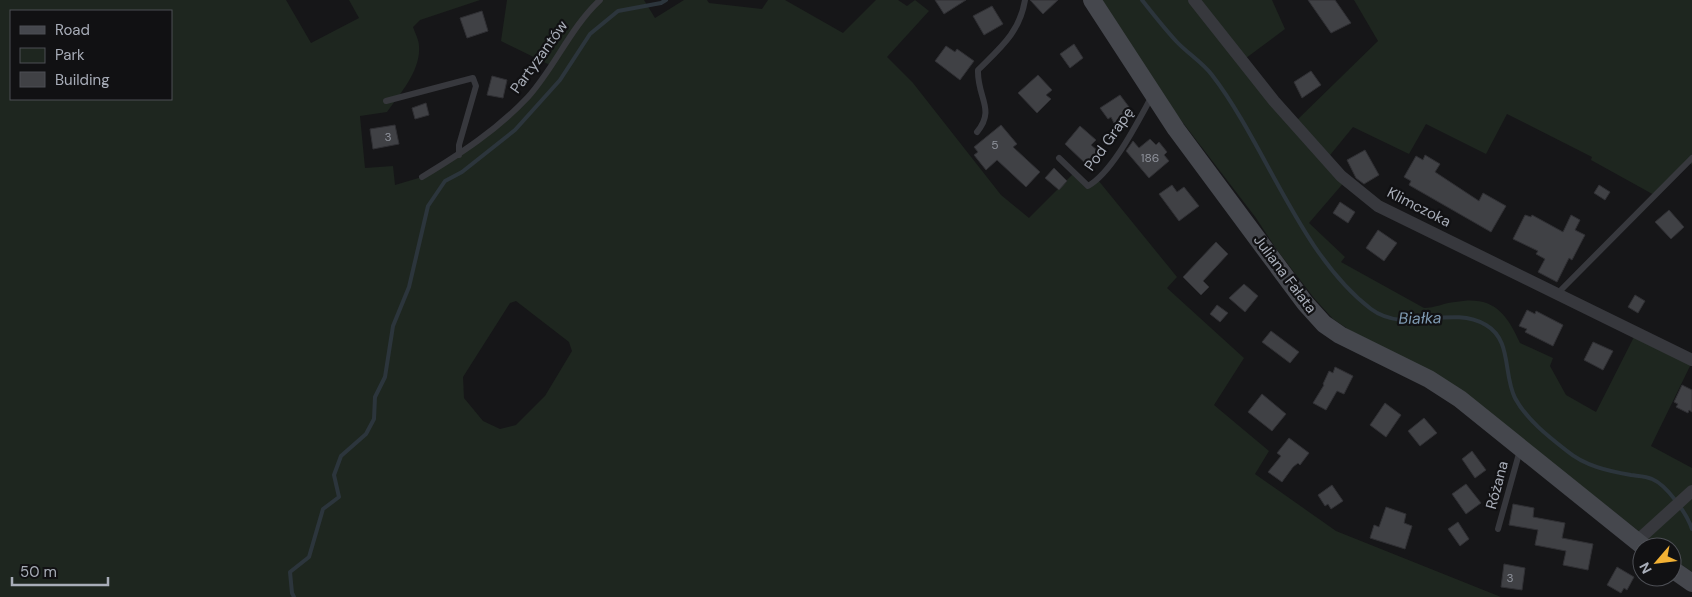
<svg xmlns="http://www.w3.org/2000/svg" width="1692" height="597" viewBox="0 0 1692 597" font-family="'DM Sans',sans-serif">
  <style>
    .green { fill: #1e261f; fill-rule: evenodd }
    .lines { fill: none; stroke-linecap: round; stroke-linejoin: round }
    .stream { stroke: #2c353c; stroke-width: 4 }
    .building { fill: #404145; stroke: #303034 }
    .lane { stroke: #37383d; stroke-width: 6 }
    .street { stroke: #37383d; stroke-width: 12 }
    .secondary { stroke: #45474d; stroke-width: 18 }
    .labels { text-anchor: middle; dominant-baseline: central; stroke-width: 4.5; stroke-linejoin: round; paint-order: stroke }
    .number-label { font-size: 12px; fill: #8e929b }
    .street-label { font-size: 15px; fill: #a8adb8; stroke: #111113 }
    .water-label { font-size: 16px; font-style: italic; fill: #7f9bb3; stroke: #111113 }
  </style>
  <rect width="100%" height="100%" fill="#161618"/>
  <!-- green -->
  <path class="green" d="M0,0H286L311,43L359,18L349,0H480L420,20L413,27C415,33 419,40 419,46C421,70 401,93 387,112L360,116L365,168L393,166L395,185L422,177L498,126L529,96L550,65L501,41L507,0H644L655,18L684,0H707L709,3L762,9L768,0H785L843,33L876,0H898L907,6L915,0L929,11L887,57L913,83L1001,195L1029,218L1074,173L1088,185L1098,180L1177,277L1167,288L1244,358L1214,405L1269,451L1255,474L1336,531L1501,597H0ZM11,11H171V99H11ZM516,301L569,342L572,351L545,396L516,425L500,429L483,421L464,398L463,377L510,303Z
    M1102,0H1272L1285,29L1242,61L1294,123L1378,41L1354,0H1692V165L1688,161L1656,196L1591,160L1592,157L1507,114L1486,154L1426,124L1409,154L1353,127L1326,160L1346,180L1309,223L1345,257L1341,262L1424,308C1435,308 1444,303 1455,302C1491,295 1506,311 1520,343L1553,358L1550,366L1566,395L1596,412L1636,333L1692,362L1651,446L1692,468V572L1672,558V547H1659L1580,485L1333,319L1314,298L1277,250L1256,218L1164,98Z"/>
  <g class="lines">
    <!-- stream -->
    <path class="stream" d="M1142,0C1153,14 1164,28 1176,41C1187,53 1202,62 1212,75C1266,145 1300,255 1371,309C1406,335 1450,304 1486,325C1512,340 1503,374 1515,398C1526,419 1549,437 1567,451C1585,466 1608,471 1631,475C1638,476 1646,476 1652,479C1667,485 1687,514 1692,529
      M294,597L292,593L290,572L309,557L323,509L339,497L334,475L341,456L366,434L374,419L375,397L385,377L393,326L409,287L428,206L445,181L462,172L515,130L560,80L590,34L618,11L661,3L666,0"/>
  </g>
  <!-- building -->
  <path class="building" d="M935,0H966L944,14Z
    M1030,0H1058L1043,14Z
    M1308,0H1335L1351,23L1331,33Z
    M992,6L1003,24L984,35L973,16Z
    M482,11L488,31L467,38L460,18Z
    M1074,44L1083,58L1070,68L1060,54Z
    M946,46L955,52L957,49L974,61L960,80L935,61Z
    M1311,71L1321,85L1302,98L1294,82Z
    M1038,75L1052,90L1046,95L1051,99L1037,113L1018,93Z
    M492,76L507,80L503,98L487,95Z
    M1120,95L1129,107L1122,112L1124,116L1114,123L1111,117L1108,119L1100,108Z
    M426,103L429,115L415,119L412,108Z
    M395,125L399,144L373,149L370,129Z
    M1001,125L1017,144L1013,147L1040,172L1026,187L997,160L986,170L974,155L978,152L974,147Z
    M1080,126L1096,140L1091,145L1099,152L1088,166L1065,144Z
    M1150,139L1156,145L1159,142L1167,152L1164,155L1169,161L1149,178L1126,151L1133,141L1139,148Z
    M1365,150L1379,175L1364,184L1356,178L1347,160Z
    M1425,155L1440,164L1435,172L1479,201L1483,193L1506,206L1491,232L1409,185L1411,181L1404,177L1416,156L1423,160Z
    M1054,168L1067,181L1059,190L1045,178Z
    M1172,185L1177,192L1184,187L1199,206L1179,221L1159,194Z
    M1599,185L1610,192L1605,200L1594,193Z
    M1340,202L1355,212L1348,223L1333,213Z
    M1669,210L1684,227L1671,239L1655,222Z
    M1525,215L1531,217L1532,215L1563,232L1571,215L1580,220L1575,230L1585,235L1572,260L1569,258L1557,282L1538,272L1545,259L1536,254L1538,251L1513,239Z
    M1378,230L1397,243L1384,261L1366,248Z
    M1216,242L1228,254L1203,281L1209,287L1201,295L1183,277Z
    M1244,284L1258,296L1245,312L1229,298Z
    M1635,295L1645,301L1638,313L1628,307Z
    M1217,305L1228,313L1220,322L1210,314Z
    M1527,310L1535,314L1536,311L1563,325L1553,346L1525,332L1527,329L1519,326Z
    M1271,331L1299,352L1290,363L1262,342Z
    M1593,342L1613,351L1603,370L1584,360Z
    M1335,367L1353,376L1344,394L1337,391L1326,410L1313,403L1324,385L1323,384L1329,371L1333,373Z
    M1682,385L1692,390V412L1689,410L1688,413L1676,407L1678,404L1674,402Z
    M1262,394L1286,414L1272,431L1248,412Z
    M1385,403L1401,415L1386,437L1370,425Z
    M1424,418L1437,433L1420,446L1408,431Z
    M1289,438L1309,453L1300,465L1298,463L1293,467L1282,482L1268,472L1281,456L1277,453Z
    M1472,451L1486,470L1475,478L1462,459Z
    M1466,484L1481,503L1466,514L1452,494Z
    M1332,485L1343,501L1331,509L1328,504L1325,506L1318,495Z
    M1513,504L1534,508L1533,517L1565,523L1562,538L1593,544L1588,570L1563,565L1566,551L1535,545L1538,530L1509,525Z
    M1386,507L1406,514L1404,523L1412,526L1405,549L1370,538L1374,525L1379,527Z
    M1458,522L1469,539L1460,546L1448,529Z
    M1504,564L1525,568L1522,590L1501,587Z
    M1617,567L1634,577L1627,590L1624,588L1621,593L1607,585Z"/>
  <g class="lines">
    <!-- lane -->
    <path class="lane" d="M386,101L473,78L476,86L459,145V155
      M977,132C996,109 977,98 978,70C1000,48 1020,32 1025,0
      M1059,158L1088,186C1113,172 1138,121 1152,96
      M422,177C460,154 497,130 528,97C555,67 570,28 600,0
      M1557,294L1692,158
      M1498,529L1520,450"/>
    <!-- street -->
    <path class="street" d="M1194,0L1274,101L1341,176L1378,206L1692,360
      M1637,541L1692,491"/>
    <!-- secondary -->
    <path class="secondary" d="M1092,0L1176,129L1305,303L1324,324L1340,335L1429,379L1460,399L1644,547
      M1672,569L1692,583"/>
  </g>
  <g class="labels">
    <!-- number labels -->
    <g class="number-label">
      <text x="388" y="137">3</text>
      <text x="995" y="145">5</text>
      <text x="1150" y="158">186</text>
      <text x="1510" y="578">3</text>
    </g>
    <!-- street labels -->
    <g class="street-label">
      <text transform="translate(539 57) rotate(-54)">Partyzantów</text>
      <text transform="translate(1109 139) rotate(-55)">Pod Grapę</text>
      <text transform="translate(1419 207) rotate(27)">Klimczoka</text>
      <text transform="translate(1285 274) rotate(53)">Juliana Fałata</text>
      <text transform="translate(1497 485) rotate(-75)">Różana</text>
    </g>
    <!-- water labels -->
    <g class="water-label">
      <text transform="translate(1420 318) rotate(-1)">Białka</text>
    </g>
  </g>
  <!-- legend -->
  <rect x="10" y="10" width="162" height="90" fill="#111113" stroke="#4d4f55"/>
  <rect x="20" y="26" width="25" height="8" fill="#45474d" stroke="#4d4f55"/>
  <text x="55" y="35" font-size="15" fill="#a8adb8">Road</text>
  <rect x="20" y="48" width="25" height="15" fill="#1e261f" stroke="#4d4f55"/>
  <text x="55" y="60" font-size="15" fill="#a8adb8">Park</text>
  <rect x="20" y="72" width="25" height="15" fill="#404145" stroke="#4d4f55"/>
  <text x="55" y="85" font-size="15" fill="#a8adb8">Building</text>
  <!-- north arrow -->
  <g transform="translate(1657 562) rotate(242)"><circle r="24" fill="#111113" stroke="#4d4f55"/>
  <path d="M0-4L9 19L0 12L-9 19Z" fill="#f2b134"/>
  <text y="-8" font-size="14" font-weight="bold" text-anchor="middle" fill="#a8adb8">N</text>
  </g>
  <!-- scale -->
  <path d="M12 577v8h96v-8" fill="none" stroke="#a8adb8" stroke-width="2.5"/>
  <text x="20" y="577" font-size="15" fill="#a8adb8" stroke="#111113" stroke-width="4" paint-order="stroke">50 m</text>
</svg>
